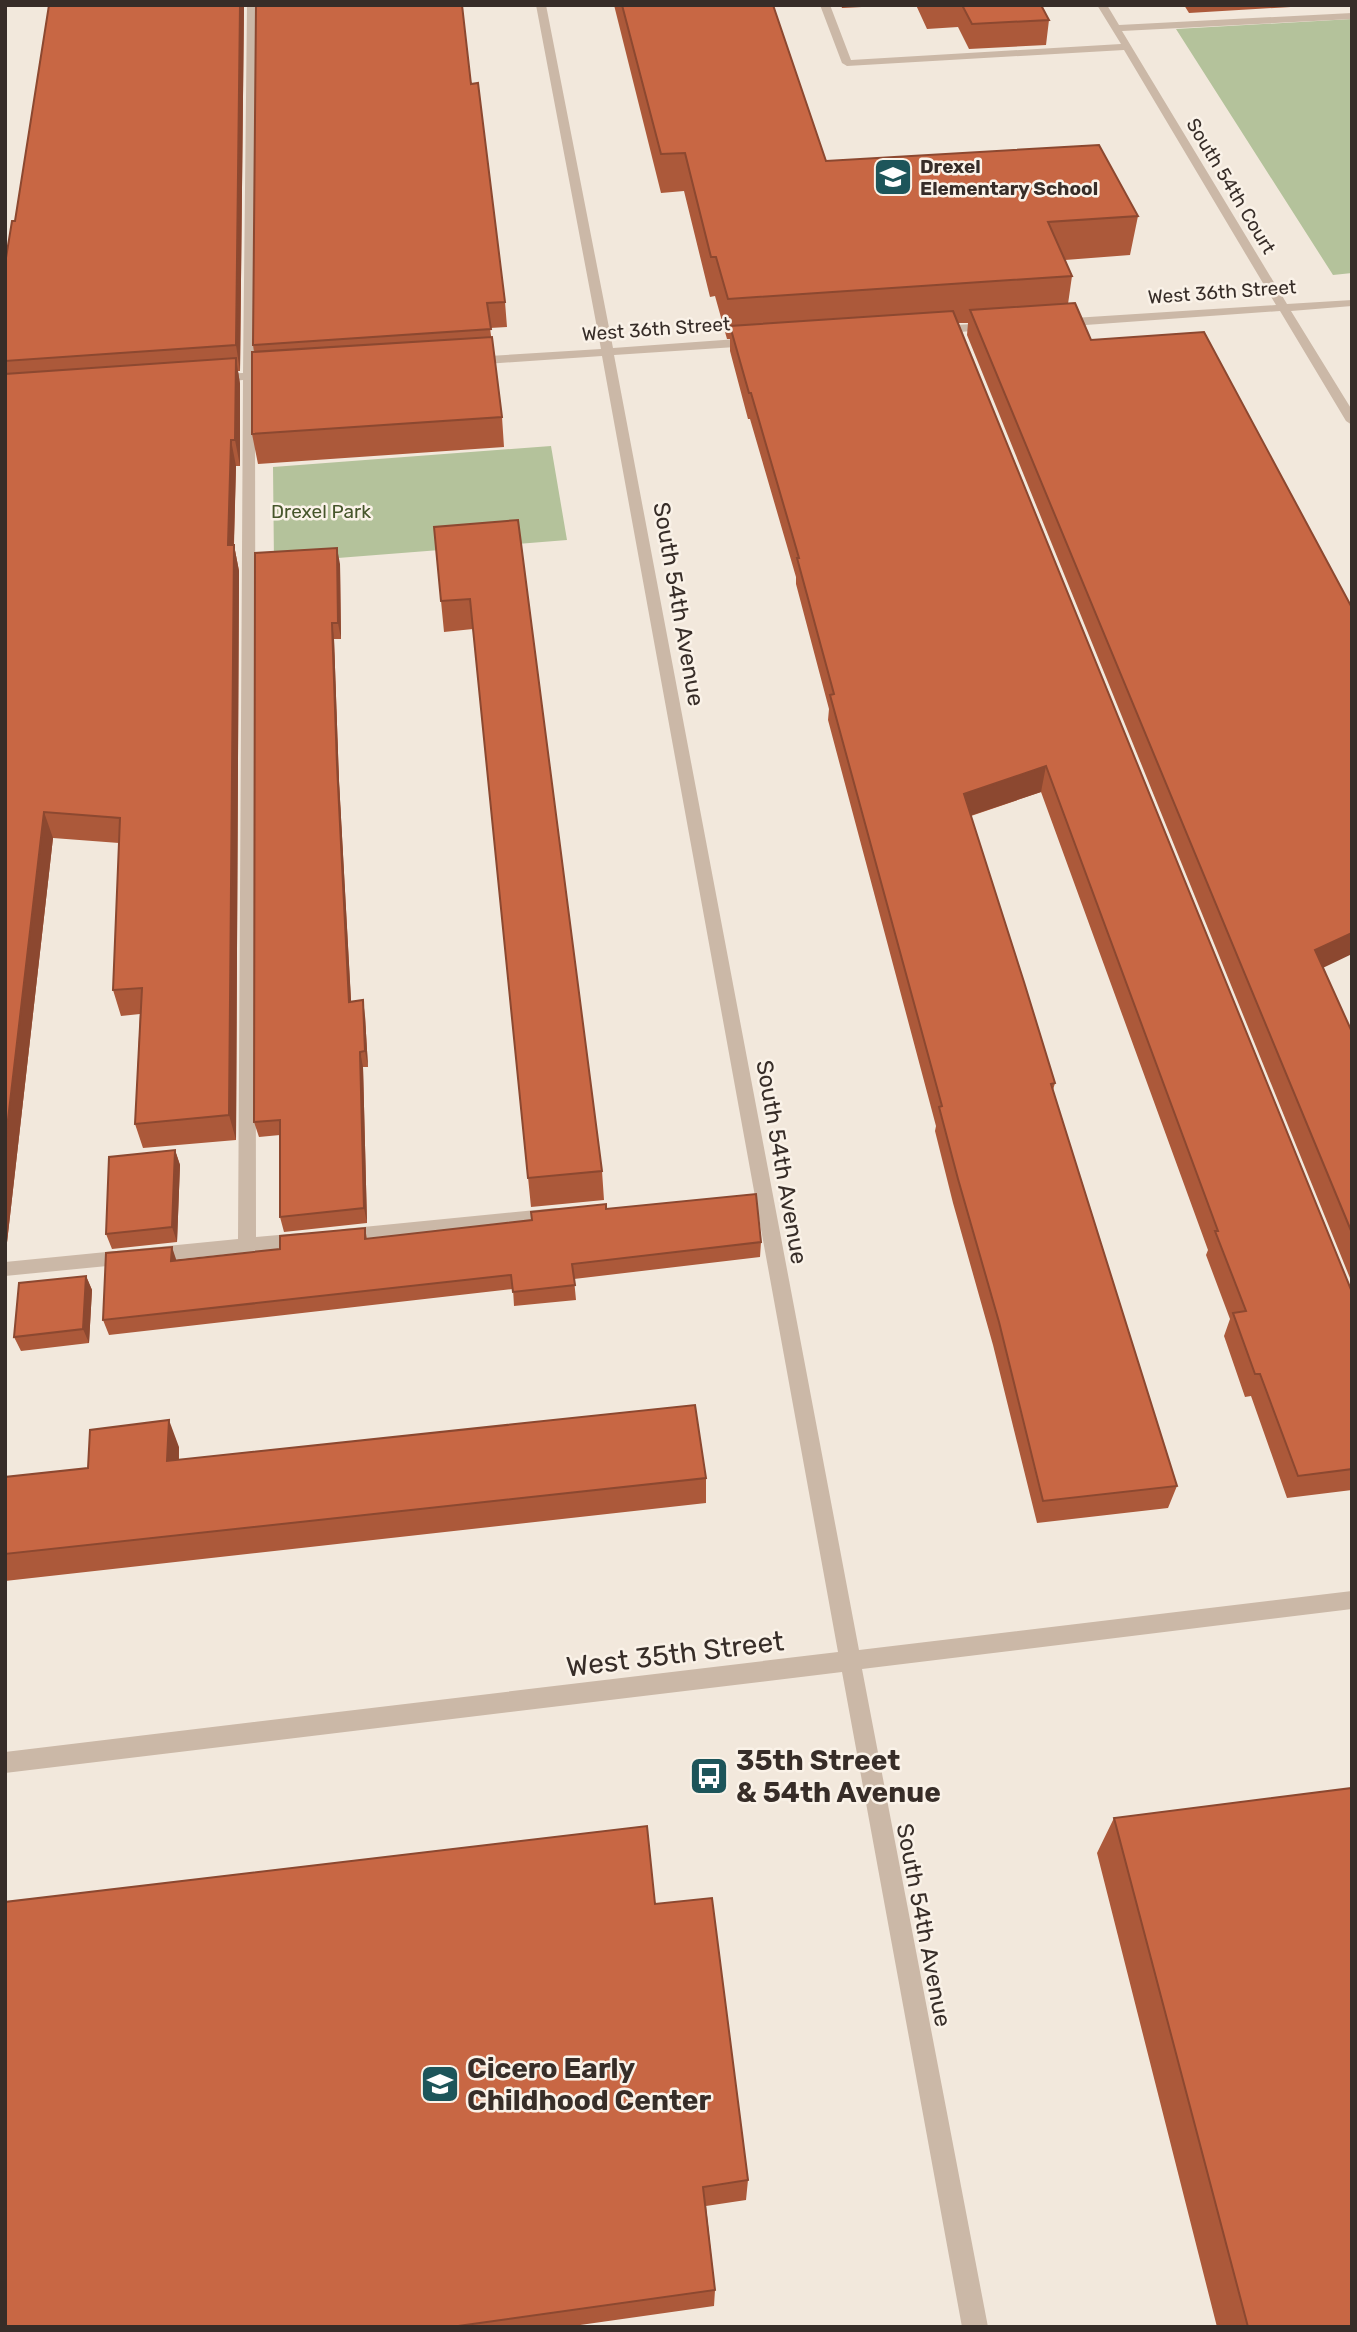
<svg xmlns="http://www.w3.org/2000/svg" width="1357" height="2332" viewBox="0 0 1357 2332" font-family="Rubik,sans-serif">
  <style>
    .green { fill: #b4c29b }
    .lines { fill: none; stroke-linecap: round; stroke-linejoin: round }
    .minor { fill: #cbb8a7; fill-rule: evenodd }
    .wall { fill: #ac593a }
    .shaded-wall { fill: #8c4830 }
    .building { fill: #c86744; stroke: #8c4830; stroke-width: 2 }
    .labels { text-anchor: middle; dominant-baseline: central; stroke-width: 5; stroke-linejoin: round; paint-order: stroke }
    .far-poi-label { font-size: 19px; font-weight: bold; fill: #372d28; stroke: #faf2e8; text-anchor: start }
    .far-street-label { font-size: 19px; fill: #372d28; stroke: #faf2e8 }
    .far-park-label { font-size: 19px; fill: #46562b; stroke: #faf2e8 }
    .street-label { font-size: 23px; fill: #372d28; stroke: #faf2e8 }
    .near-street-label { font-size: 28px; fill: #372d28; stroke: #faf2e8 }
    .near-poi-label { font-size: 28px; font-weight: bold; fill: #372d28; stroke: #faf2e8; text-anchor: start }
  </style>
  <rect width="100%" height="100%" fill="#f2e8dc"/>
  <!-- green -->
  <path class="green" d="M1352,19V273L1333,275L1176,29Z
    M551,446L567,540L274,563L273,467Z"/>
  <g class="lines">
    <!-- minor -->
    <path class="minor" d="M247,5H257L255,372L276,370L282,374L276,378L255,379L256,1237L301,1233L307,1235L310,1240L307,1245L301,1247L5,1276V1262L238,1239L243,380L217,382L211,378L217,374L243,373Z
      M536,5H546L613,348L751,338L757,342L751,346L614,355L859,1650L1352,1591V1609L862,1669L988,2327H962L842,1672L5,1773V1752L838,1652L602,356L472,365L466,361L472,357L601,349Z
      M820,5H830L851,60L1121,44L1097,5H1107L1119,25L1352,13V19L1122,31L1287,304L1352,300V306L1291,311L1352,410V425L1346,421L1280,311L1058,327L1052,323L1058,319L1276,305L1124,50L847,66L842,63Z
      M992,323L998,327L996,329L936,334L930,330L936,326Z
      M556,1208L562,1210L565,1215L562,1220L556,1222L343,1243L337,1241L334,1236L337,1231L343,1229Z"/>
  </g>
  <!-- wall -->
  <path class="wall" d="M49,5H244L240,371H238L240,384V466H236L234,545L239,571L236,1140L143,1148L135,1124L140,1014L121,1016L113,990L119,843L53,838L5,1260V264L15,221Z
    M614,5H773L826,161L1138,216L1130,255L1065,260L1072,276L1068,304L1323,968L1352,1032V1283L967,335L968,323H958L1352,1292V1490L1287,1498L1251,1396L1245,1397L1224,1336L1230,1319L1206,1255L1208,1250L1041,792L971,816L1055,1083L1053,1090L1177,1486L1168,1508L1037,1523L993,1345L953,1203L935,1131L936,1126L828,720L829,709L796,584V577L750,419H748L730,351V339H727L715,296L710,297L684,191L661,193Z
    M841,5H901L842,8Z
    M916,5H1041L1049,20L1046,45L969,49L958,27L927,29Z
    M1184,5H1324L1189,13Z
    M471,84L505,302L507,327L490,328L502,417L504,447L258,464L252,434L254,352L253,345Z
    M518,520L602,1171L604,1200L531,1207L473,629L444,632L441,601Z
    M340,564L341,639H334L339,781L351,1002L365,1016L368,1067H363L367,1223L284,1232L280,1217V1135L259,1137L254,1122Z
    M175,1150L180,1165L177,1242L112,1249L106,1234Z
    M606,1209L761,1242L760,1257L574,1279L576,1300L514,1306L513,1289L109,1335L103,1320L176,1260L280,1249L365,1228L367,1239L532,1220Z
    M86,1276L92,1290L89,1343L21,1351L14,1337Z
    M179,1447V1460L706,1478V1503L5,1581V1477L88,1468Z
    M1114,1818L1352,2327H1217L1097,1853Z
    M655,1904L748,2180L746,2200L706,2206L715,2290L714,2306L566,2327H5Z"/>
  <!-- shaded-wall -->
  <path class="shaded-wall" d="M240,5H244L240,371L236,345Z
    M236,358L240,384V466L235,440Z
    M231,440L236,466L233,571L228,545Z
    M234,545L239,571L236,1140L229,1115Z
    M337,548L340,564L341,639L338,623Z
    M332,623L334,639L339,781L352,1018L349,1002L337,765Z
    M1046,766L1041,792L960,819L964,794Z
    M44,812L53,838L5,1260V1145Z
    M1352,933V954L1306,976L1315,950Z
    M363,1000L365,1016L368,1067L365,1051Z
    M360,1052L363,1067L367,1223L364,1208Z
    M175,1150L180,1165L177,1242L172,1227Z
    M172,1247L177,1262L171,1261Z
    M86,1276L92,1290L89,1343L83,1329Z
    M169,1420L179,1447L178,1487L167,1461Z"/>
  <!-- building -->
  <path class="building" d="M49,5H240L236,345L5,361V264L12,221H15Z
    M256,5H462L471,84L478,83L505,302L487,303L491,329L253,345Z
    M622,5H773L826,161L1099,145L1138,216L1048,222L1072,276L728,299L716,257H711L685,153L661,154Z
    M962,5H1041L1049,20L972,24Z
    M1075,303L1091,340L1204,332L1351,606H1352V933L1315,950L1352,1032V1233L970,310Z
    M953,311L1352,1292V1469L1298,1476L1260,1374H1255L1233,1313L1246,1311L1215,1231H1218L1046,766L964,794L1024,982L1055,1083L1051,1084L1177,1486L1043,1501L999,1322L958,1179L939,1107L942,1106L830,695L834,694L797,558H799L751,393H749L730,326Z
    M492,337L502,417L252,434V352Z
    M236,358L235,440H231L228,545H234L229,1115L135,1124L142,988L113,990L120,818L44,812L5,1145V374Z
    M518,520L602,1171L528,1178L470,599L441,601L434,527Z
    M337,548L338,623H332L337,765L349,1002L363,1000L365,1051L360,1052L364,1208L280,1217V1120L254,1122L255,553Z
    M175,1150L172,1227L106,1234L109,1157Z
    M756,1194L761,1242L572,1264L575,1285L513,1292L511,1275L103,1320L106,1253L172,1247L171,1261L280,1249V1236L365,1228V1239L532,1220L531,1212L606,1204V1209Z
    M86,1276L83,1329L14,1337L19,1283Z
    M695,1405L706,1478L5,1554V1477L88,1468L90,1430L169,1420L167,1461Z
    M1352,1788V2327H1248L1114,1818Z
    M647,1826L655,1904L712,1898L748,2180L703,2187L715,2290L451,2327H5V1902Z"/>
  <!-- icons -->
  <defs>
    <g id="school-square" transform="scale(2.0125)"><rect x="-9" y="-9" width="18" height="18" rx="4" fill="#1d555a" stroke="#faf2e8"/><path d="M0-5L7-2L0 1L-7-2ZM-4 1L0 2.5L4 1V4Q0 6-4 4Z" fill="#fff"/></g>
    <g id="bus-square" transform="scale(2.0125)"><rect x="-9" y="-9" width="18" height="18" rx="4" fill="#1d555a" stroke="#faf2e8"/><path d="M-5-6H5V4H4V6H2V4H-2V6H-4V4H-5ZM-3.5-4V0h7V-4ZM-3.5 1.2v1.5H-2V1.2ZM2 1.2v1.5H3.5V1.2Z" fill="#fff"/></g>
  </defs>
  <g fill-rule="evenodd">
    <use href="#school-square" x="893" y="177"/>
    <use href="#bus-square" x="709" y="1776"/>
    <use href="#school-square" x="440" y="2084"/>
  </g>
  <g class="labels">
    <!-- far-poi labels -->
    <g class="far-poi-label">
      <text x="920" y="166">Drexel<tspan x="920" dy="22">Elementary School</tspan></text>
    </g>
    <!-- far-street labels -->
    <g class="far-street-label">
      <text transform="translate(1231 186) rotate(59)">South 54th Court</text>
      <text transform="translate(1222 292) rotate(-4)">West 36th Street</text>
      <text transform="translate(656 329) rotate(-4)">West 36th Street</text>
    </g>
    <!-- far-park labels -->
    <g class="far-park-label">
      <text x="321" y="511">Drexel Park</text>
    </g>
    <!-- street labels -->
    <g class="street-label">
      <text transform="translate(679 604) rotate(80)">South 54th Avenue</text>
      <text transform="translate(782 1162) rotate(80)">South 54th Avenue</text>
      <text transform="translate(924 1925) rotate(79)">South 54th Avenue</text>
    </g>
    <!-- near-street labels -->
    <g class="near-street-label">
      <text transform="translate(675 1654) rotate(-7)">West 35th Street</text>
    </g>
    <!-- near-poi labels -->
    <g class="near-poi-label">
      <text x="736" y="1760">35th Street<tspan x="736" dy="32">&amp; 54th Avenue</tspan></text>
      <text x="467" y="2068">Cicero Early<tspan x="467" dy="32">Childhood Center</tspan></text>
    </g>
  </g>
  <!-- border -->
  <rect width="1357" height="2332" fill="none" stroke="#372d28" stroke-width="14"/>
</svg>
